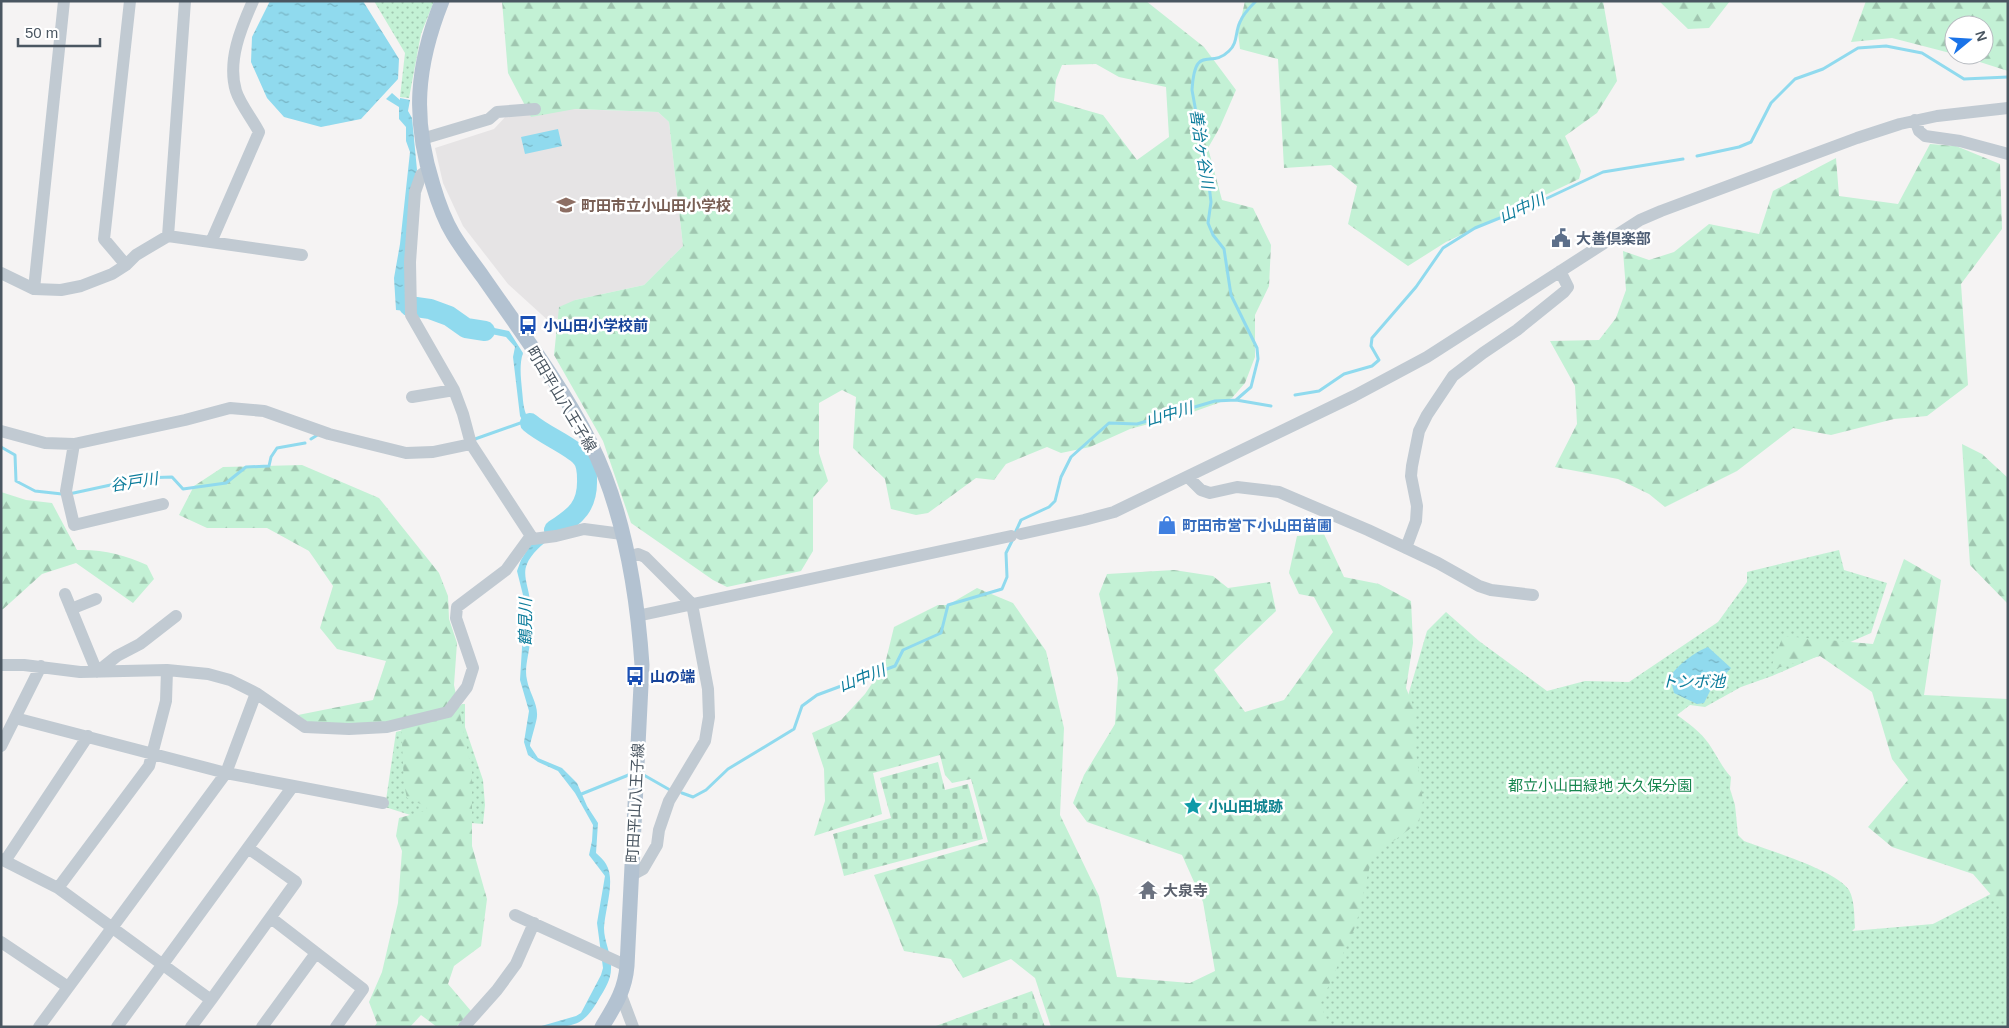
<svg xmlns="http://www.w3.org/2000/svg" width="2009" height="1028" viewBox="0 0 2009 1028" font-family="Helvetica,'Noto Sans JP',sans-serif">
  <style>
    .education { fill: #e6e4e5 }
    .grass { fill: url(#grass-dots) }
    .forest { fill: url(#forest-firs); fill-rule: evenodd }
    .cemetery { fill: url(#cemetery-stones) }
    .water { fill: url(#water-ripples) }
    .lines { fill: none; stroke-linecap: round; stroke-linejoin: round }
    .stream { stroke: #90daee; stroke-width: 3 }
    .river { stroke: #90daee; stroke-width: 20 }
    .minor { stroke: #c1cad2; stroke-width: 12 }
    .major { stroke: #b3c2d1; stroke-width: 15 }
    .labels { text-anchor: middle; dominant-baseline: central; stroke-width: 5; stroke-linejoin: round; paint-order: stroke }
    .education-label { font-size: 15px; font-weight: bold; fill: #785e54; stroke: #fff; text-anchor: start }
    .service-label { font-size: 15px; font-weight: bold; fill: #4e5e75; stroke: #fff; text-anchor: start }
    .transit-label { font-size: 15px; font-weight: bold; fill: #164399; stroke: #fff; text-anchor: start }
    .street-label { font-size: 15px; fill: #4a5661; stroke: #fff }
    .shop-label { font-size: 15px; font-weight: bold; fill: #366cbe; stroke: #fff; text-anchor: start }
    .park-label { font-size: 15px; fill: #17864f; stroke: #fff }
    .culture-label { font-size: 15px; font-weight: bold; fill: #0d838f; stroke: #fff; text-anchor: start }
    .worship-label { font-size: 15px; font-weight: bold; fill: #5b616d; stroke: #fff; text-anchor: start }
    .water-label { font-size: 16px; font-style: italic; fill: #0c7c9b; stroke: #fff }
  </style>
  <defs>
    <pattern id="grass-dots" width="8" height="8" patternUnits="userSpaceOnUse" patternTransform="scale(1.25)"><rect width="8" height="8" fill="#c3f1d5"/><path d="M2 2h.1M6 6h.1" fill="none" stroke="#a0c6b0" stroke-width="1.8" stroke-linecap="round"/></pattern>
    <pattern id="forest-firs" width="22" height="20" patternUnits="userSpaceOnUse" patternTransform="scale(1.25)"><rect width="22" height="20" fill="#c3f1d5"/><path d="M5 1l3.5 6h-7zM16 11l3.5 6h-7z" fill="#a0c6b0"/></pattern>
    <pattern id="cemetery-stones" width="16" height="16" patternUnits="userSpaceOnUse" patternTransform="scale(1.25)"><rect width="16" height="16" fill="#c3f1d5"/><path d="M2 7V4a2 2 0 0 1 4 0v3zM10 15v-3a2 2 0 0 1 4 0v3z" fill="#a0c6b0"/></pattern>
    <pattern id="water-ripples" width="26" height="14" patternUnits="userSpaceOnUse" patternTransform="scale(1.25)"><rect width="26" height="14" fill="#90daee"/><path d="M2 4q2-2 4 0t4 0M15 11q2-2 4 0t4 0" fill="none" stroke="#78b4c4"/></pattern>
  </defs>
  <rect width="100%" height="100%" fill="#f5f3f3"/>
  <!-- education -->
  <path class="education" d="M570,109L658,112L669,122L683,246L644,285L575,300L552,324L508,284L463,226L443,183L435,148L494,129L507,115Z"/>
  <!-- grass -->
  <path class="grass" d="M374,1H434L421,34L409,98L400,97L405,53Z
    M1839,550L1844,570L1887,583L1871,633L1772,676L1741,687L1705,707L1690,705L1677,715C1688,723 1701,732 1709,744C1717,756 1722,767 1731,777L1730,789L1735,805L1738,835L1744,841C1767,850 1836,870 1849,890C1855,901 1854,916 1855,928L1852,931L1933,924L2008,885V1027H1306L1378,798L1427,631L1446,612L1479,641L1547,691L1585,681L1629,682L1718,622L1747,582V572Z
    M462,704H465V727L483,780L485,805L483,824L423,819L385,807L396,732L450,717Z"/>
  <!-- forest -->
  <path class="forest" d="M502,1H1146L1204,47L1236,90L1220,127L1208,148L1222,200L1253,208L1271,245L1269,286L1255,315V357L1245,383L1232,398L1193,412L1130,429L1090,447L1061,453L1047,447L1006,464L994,480L976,478L928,513L916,515L891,509L885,479L853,448L856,397L842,390L819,403V453L828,481L813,498V551L801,571L727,587L713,580L631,523L603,441L554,355L559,307L575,300L644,285L683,246L669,122L658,112L575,109L531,117L508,73ZM1096,64L1119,77L1166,87L1169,137L1137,160L1103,115L1054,101L1056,80L1062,65Z
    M1245,1H1603L1617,81L1597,113L1565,136L1581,171L1579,179L1446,242L1408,266L1348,224L1357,186L1331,165L1284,168L1278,59L1240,49L1238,32Z
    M1659,1H1730L1709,28L1688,29Z
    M1866,1H2008V71L1958,55H1984V25H1954V54L1892,38L1851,42Z
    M1930,144L1956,146L2000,164L2002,229L1961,284L1968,385L1927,416L1894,419L1831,435L1793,428L1737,471L1665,507L1649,494L1618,479L1555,467L1577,424L1575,386L1550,341L1599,340L1616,318L1626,290L1623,251L1649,260L1674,252L1709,224L1759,234L1773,191L1836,158L1839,196L1898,204Z
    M1962,444L1982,454L2008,478V604L1970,565Z
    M302,465L379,498L439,573L448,596L449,619L457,643L454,685L472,772V846L487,899L481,946L454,966L448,984L471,1011L456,1027H437L421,1015L410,1027H374L377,1023L369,1002L382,972L398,903L402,851L396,836L399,818L428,810L425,806L407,798L404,784L401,722L315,727L298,715L373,700L386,661L337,649L320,628L333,586L309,551L267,528H207L179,515L194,486L223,467Z
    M1,492L26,500L52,503L77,550C102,549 125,555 147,565L154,579L133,603L76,563L42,574L1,611Z
    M1324,534L1344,577L1379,584L1411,601L1413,643L1406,688L1415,710L1414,740L1423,801L1419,822L1372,857L1356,925L1320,1005L1331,1027H1051L1035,978L1011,959L963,978L951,959L904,951L874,875L988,842L971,779L952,783L945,775L940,755L873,773L882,814L814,836L825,801L824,769L812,733L841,720L865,694L885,664L894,627L938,605H948L977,588L1013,603L1046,651L1064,728L1060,815L1099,896L1117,977L1190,983L1215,971L1203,902L1182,855L1087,822L1073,803L1084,775L1115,724L1118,678L1099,594L1107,574L1174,570L1213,576L1228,588L1270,582L1276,611L1214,670L1245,712L1284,700L1333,632L1314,597L1299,594L1289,573L1297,536Z
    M1904,559L1941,580L1924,695L2008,699V912H2006L1973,874L1892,847L1868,827L1908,780L1892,759L1872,692L1820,656L1770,670L1783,636L1873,644Z"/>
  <!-- cemetery -->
  <path class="cemetery" d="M938,762L945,790L968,784L983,839L844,876L833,834L891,818L880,778Z
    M1032,991L1045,1027H933Z"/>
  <!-- water -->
  <path class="water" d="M270,1H363L399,59L398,79L361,119L321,127L284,117L267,98L251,62L252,37Z
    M392,93L400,100V98L410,100L408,111L412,118L417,170L409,196L416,306L432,305L446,309L465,322L509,331L523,353C519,365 521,378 522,390C523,398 523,409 527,416C543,444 587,446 595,479C604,514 539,535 527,564C522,575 529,588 530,601C530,614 531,629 530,642C529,654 524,669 527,680C529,692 538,704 537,716C537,721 531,739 530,746L538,758L562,768L577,783L587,806L598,823L596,853C600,857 604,860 606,864C616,880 605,909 604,928C604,942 612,955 611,969C611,979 605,989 600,997C583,1028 573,1027 538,1027L576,1016L581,1013L601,975L603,968L597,923L605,876L589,855L592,841L593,825L575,793L558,771L538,762L528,755L524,742L529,711L520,680L523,632V595L517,571L521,560L529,547L542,534L577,514L587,500L590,486L586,473L577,461L535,435L525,425L520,416L513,357L515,347L506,337L466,329L456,320L441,312L431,310L416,312L396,310L394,278L400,244L410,152L406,141V127L399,119V107L386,99Z
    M558,129L562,146L525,154L521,137Z
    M1708,647L1731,668L1710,691L1704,703L1697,704L1674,693L1670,677C1677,665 1695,652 1708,647Z"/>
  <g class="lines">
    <!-- stream -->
    <path class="stream" d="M1697,156L1739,147L1751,142L1771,103L1795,79L1823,69L1858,48L1886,46L1922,53L1964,79L2008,77
      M1295,395L1319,391L1344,374L1372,366L1379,360L1371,346L1372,338L1416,287L1443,248L1475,228L1539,202L1603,172L1683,159
      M1236,400L1251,387L1258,359L1257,348L1231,295L1224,249L1213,235L1208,223L1211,202L1209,185L1192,90C1195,42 1210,70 1229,51C1238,43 1235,32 1240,22C1243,14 1250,7 1256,1
      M311,439L319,434
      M475,439L526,421
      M1,447L15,455L16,481L35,491L62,494
      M69,494L143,478L172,477L183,489L226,483L246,467L269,466L271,457L277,448L305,443
      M1015,533L1021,520L1049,507L1055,501L1061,477L1071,457L1109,423L1137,424L1215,401L1236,400L1271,406
      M642,774L670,790
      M682,793L693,797L706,790L728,769L794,729L802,706L817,695L895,666L903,650L941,633L948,605L1002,589L1007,577L1006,553L1013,539
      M579,795L631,774"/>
    <!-- river -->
    <path class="river" d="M409,306L430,309L449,316L466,328L485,331
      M530,423C544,435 571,446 581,457C587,463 587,472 587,479C588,506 576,516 554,530"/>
    <!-- minor -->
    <path class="minor" d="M1915,120L1919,131L1925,136L1960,141L2008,154
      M422,139L489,119L497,112L535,109
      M428,170L421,175L415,192L410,262L411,315L454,390L463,414L471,444L533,539L556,536L584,529L622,534
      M168,236L185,1
      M211,242L259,132C253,120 240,104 236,91C227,61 241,28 253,1
      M126,265L104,239L130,1
      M1,273L34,289L61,290L81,286L112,274L126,265L136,255L168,236L302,255
      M34,289L64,1
      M412,397L454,390
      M1,431L45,443L74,444L185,420L230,408L264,411L329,434L406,453L433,452L471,444
      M74,444L66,491L74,525L163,504
      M1188,477L1201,490L1210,493L1237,487L1279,492L1368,530L1438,563L1479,586L1491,590L1533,595
      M1021,534L1084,520L1114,512L1354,396L1427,357L1640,220L1661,211L1857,138L1900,124L1937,116L2008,108
      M1406,548L1416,521L1417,506L1411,476L1412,466L1419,431L1427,415L1453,376L1483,353L1517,330L1564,292L1568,287L1560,271
      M628,557L638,554L645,557L692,604L708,689L709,717L705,741L669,801L659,830L657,845L643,869L632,875
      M65,594L97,672L117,656L140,644L176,616
      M71,609L96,599
      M637,616L1011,536
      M1,665H24L80,672L167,670L208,674L230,680L256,693L305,727L349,729L387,727L448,712L467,687L473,668L456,618L457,607L506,570L530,537
      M15,718L226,773L383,803
      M1,746L41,666
      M1,859L58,888L211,1000L296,882L248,848
      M5,861L88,736
      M58,888L149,766L166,701L167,670
      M515,915L627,966
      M271,918L363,989L336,1027
      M1,942L68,987
      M621,995L633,1027
      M39,1027L226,773L256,693
      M117,1027L293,786
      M191,1027L211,1000
      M262,1027L316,953
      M464,1027L497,990L516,964L534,923"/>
    <!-- major -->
    <path class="major" d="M442,1C416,66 412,119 433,185C438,202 444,219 453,234C462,249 473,263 483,277C519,329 562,386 590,442C624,510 637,590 642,665L627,966C625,991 614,1007 602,1027"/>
  </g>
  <!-- icons -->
  <defs>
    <g id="school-bare" transform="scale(1.5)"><path d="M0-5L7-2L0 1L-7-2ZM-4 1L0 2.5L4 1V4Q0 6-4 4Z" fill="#8d6e63" stroke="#fff" stroke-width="2.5" paint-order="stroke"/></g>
    <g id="civic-bare" transform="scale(1.5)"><path d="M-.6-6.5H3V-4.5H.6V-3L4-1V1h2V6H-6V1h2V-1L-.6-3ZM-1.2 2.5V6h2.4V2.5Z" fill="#5c6f8a" stroke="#fff" stroke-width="2.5" paint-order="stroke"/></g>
    <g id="bus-bare" transform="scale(1.5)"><path d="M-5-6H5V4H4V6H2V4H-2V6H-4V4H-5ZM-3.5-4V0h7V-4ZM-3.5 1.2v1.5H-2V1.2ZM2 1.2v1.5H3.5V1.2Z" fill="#1a4fb4" stroke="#fff" stroke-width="2.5" paint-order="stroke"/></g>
    <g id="shop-bare" transform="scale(1.5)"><path d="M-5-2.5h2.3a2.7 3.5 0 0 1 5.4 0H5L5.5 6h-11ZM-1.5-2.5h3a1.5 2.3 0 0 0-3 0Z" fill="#3f7fe0" stroke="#fff" stroke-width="2.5" paint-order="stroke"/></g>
    <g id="sight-bare" transform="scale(1.5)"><path d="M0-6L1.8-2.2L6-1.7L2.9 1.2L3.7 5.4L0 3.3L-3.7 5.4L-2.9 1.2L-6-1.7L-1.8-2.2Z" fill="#0f9aa8" stroke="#fff" stroke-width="2.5" paint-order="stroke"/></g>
    <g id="temple-bare" transform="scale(1.5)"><path d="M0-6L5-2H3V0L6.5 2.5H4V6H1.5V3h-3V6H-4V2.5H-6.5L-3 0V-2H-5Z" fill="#6b7280" stroke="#fff" stroke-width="2.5" paint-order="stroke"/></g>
  </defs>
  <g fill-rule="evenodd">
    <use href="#school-bare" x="566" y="205"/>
    <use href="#civic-bare" x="1561" y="238"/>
    <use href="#bus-bare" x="528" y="325"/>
    <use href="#shop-bare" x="1167" y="525"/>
    <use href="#bus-bare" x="635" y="676"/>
    <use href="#sight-bare" x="1193" y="806"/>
    <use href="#temple-bare" x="1148" y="890"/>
  </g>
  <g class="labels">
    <!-- education labels -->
    <g class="education-label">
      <text x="581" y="205">町田市立小山田小学校</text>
    </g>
    <!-- service labels -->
    <g class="service-label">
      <text x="1576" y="238">大善倶楽部</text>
    </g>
    <!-- transit labels -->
    <g class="transit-label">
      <text x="543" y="325">小山田小学校前</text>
      <text x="650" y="676">山の端</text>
    </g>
    <!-- street labels -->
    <g class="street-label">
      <text transform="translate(562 399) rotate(59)">町田平山八王子線</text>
      <text transform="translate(635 803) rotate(-87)">町田平山八王子線</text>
    </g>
    <!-- shop labels -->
    <g class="shop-label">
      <text x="1182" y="525">町田市営下小山田苗圃</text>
    </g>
    <!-- park labels -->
    <g class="park-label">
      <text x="1600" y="785">都立小山田緑地 大久保分園</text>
    </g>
    <!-- culture labels -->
    <g class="culture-label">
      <text x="1208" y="806">小山田城跡</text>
    </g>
    <!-- worship labels -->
    <g class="worship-label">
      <text x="1163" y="890">大泉寺</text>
    </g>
    <!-- water labels -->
    <g class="water-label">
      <text transform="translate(1202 149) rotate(81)">善治ヶ谷川</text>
      <text transform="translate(1522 208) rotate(-24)">山中川</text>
      <text transform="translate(1169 414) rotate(-16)">山中川</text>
      <text transform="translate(134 482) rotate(-9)">谷戸川</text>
      <text transform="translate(525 622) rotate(-90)">鶴見川</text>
      <text transform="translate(862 678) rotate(-21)">山中川</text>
      <text x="1693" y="681">トンボ池</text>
    </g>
  </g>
  <!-- border -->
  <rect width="2009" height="1028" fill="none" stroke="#4a5661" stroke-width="5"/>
  <!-- north arrow -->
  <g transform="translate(1969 40) rotate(72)"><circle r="24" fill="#ffffff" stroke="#b7bbc0"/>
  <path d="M0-4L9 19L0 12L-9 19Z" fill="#1a73e8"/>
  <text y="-8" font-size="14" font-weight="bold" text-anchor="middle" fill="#4a5661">N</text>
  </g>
  <!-- scale -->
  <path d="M18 38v8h82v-8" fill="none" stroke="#4a5661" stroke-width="2.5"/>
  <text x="25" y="38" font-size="15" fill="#4a5661" stroke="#ffffff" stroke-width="4" paint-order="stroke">50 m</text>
</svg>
